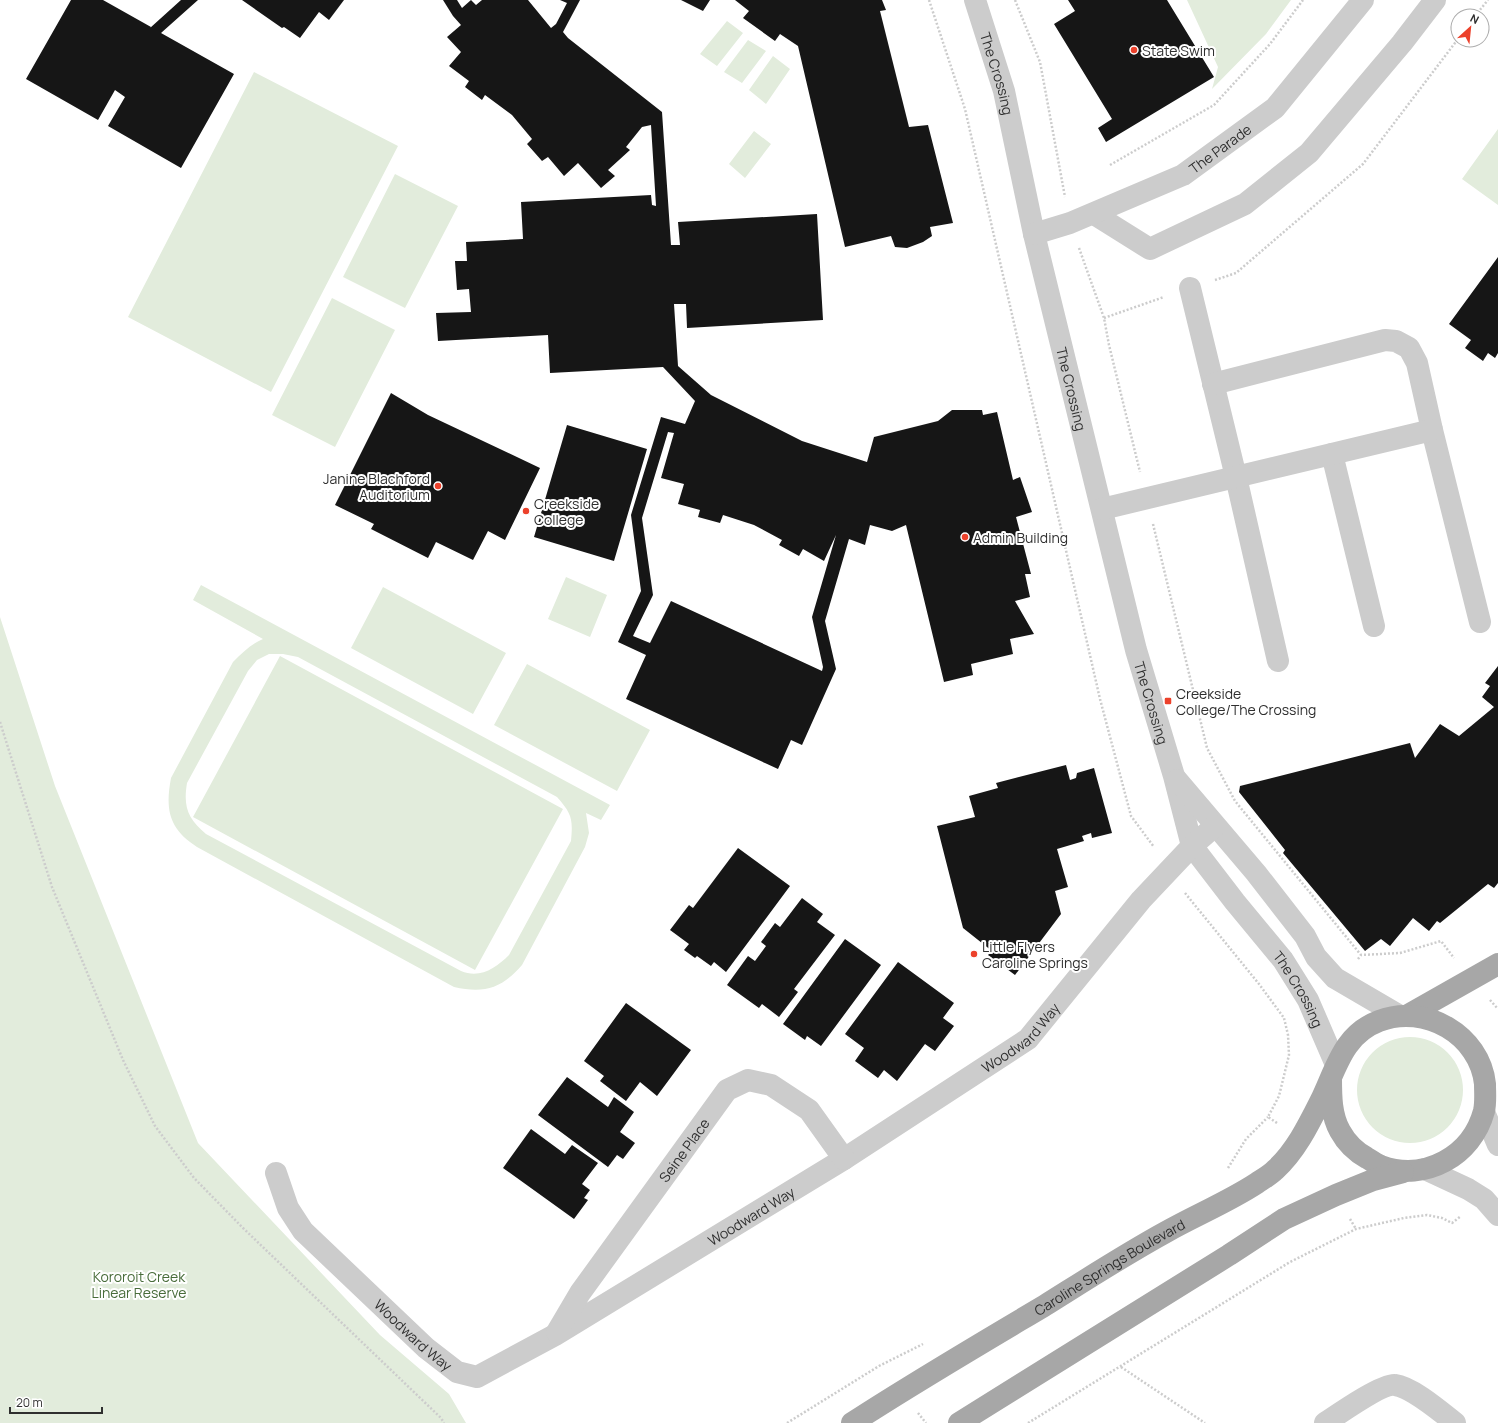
<svg xmlns="http://www.w3.org/2000/svg" width="1498" height="1423" viewBox="0 0 1498 1423" font-family="Manrope,sans-serif">
  <style>
    .green { fill: #e2ecdc; fill-rule: evenodd }
    .building { fill: #161616; fill-rule: evenodd }
    .lines { fill: none; stroke-linecap: round; stroke-linejoin: round }
    .path { stroke: #ccc; stroke-width: 2.5; stroke-dasharray: 2 2; stroke-linecap: butt }
    .minor { stroke: #ccc; stroke-width: 22 }
    .major { stroke: #a7a7a7; stroke-width: 22 }
    .poi-dot { fill: #ec412b; stroke: #fff; stroke-width: 1.5 }
    .labels { text-anchor: middle; dominant-baseline: central; stroke-width: 4; stroke-linejoin: round; paint-order: stroke }
    .poi-label { font-size: 14px; fill: #2f2f2f; stroke: #fff; text-anchor: start }
    .street-label { font-size: 14px; fill: #2f2f2f; stroke: #fff }
    .park-label { font-size: 14px; fill: #486c3a; stroke: #fff }
  </style>
  <rect width="100%" height="100%" fill="#fff"/>
  <!-- green -->
  <path class="green" d="M1187,0H1291L1266,34L1212,89L1218,67Z
    M727,21L743,33L717,66L700,54Z
    M748,40L766,51L742,83L724,72Z
    M773,56L790,69L766,104L749,90Z
    M254,72L398,146L271,392L128,317Z
    M1498,129V205L1462,179Z
    M754,131L771,144L745,178L729,164Z
    M395,174L458,206L405,308L343,277Z
    M332,298L395,330L335,447L272,415Z
    M566,577L607,595L590,637L548,619Z
    M201,585L610,805L601,820L586,813L589,833L585,847L522,965C502,988 485,994 454,987L197,847C169,829 165,810 171,778L233,662C243,652 251,644 263,639L193,600ZM269,654H283L298,657L557,797C572,814 573,819 571,841L509,955C496,968 480,979 461,971L206,834C188,819 183,807 187,783L248,671L257,660Z
    M383,587L506,653L473,714L351,648Z
    M0,617L55,786L198,1143L380,1335L449,1394L466,1423H0Z
    M280,656L563,809L475,970L193,817Z
    M527,664L650,730L617,791L494,725Z
    M1357 1090a53 53 0 1 1 106 0a53 53 0 1 1-106 0Z"/>
  <!-- building -->
  <path class="building" d="M71,0H103L151,27L150,28L181,0H198L161,33L234,74L181,168L108,126L125,97L115,90L98,120L26,79Z
    M242,0H344L329,20L319,12L300,38L284,27L282,28Z
    M443,0H457L462,8L471,0L476,5L482,0H528L551,28L556,24L567,3L560,0H580L563,32L568,38L662,112L671,245H680L678,222L817,214L823,320L687,328L686,304H674L678,366L711,395L802,441L867,462L874,437L938,421L952,410H982L983,415L997,412L1013,480L1020,477L1032,512L1016,517L1031,574H1025L1030,597L1015,601L1034,634L1010,639L1013,654L971,664L973,675L944,682L906,525L892,531L870,525L865,545L849,539L825,621L836,669L802,745L791,740L778,769L626,699L646,655L618,642L641,591L631,515L661,417L685,424L695,401L663,367L550,373L548,335L438,341L436,313L471,312L469,289L457,290L455,261H467L466,242L523,239L521,202L651,195L652,205L656,206L651,125L642,127L626,147L630,150L608,170L615,176L601,188L578,163L564,176L548,157L542,161L527,144L532,139L512,115L485,95L482,100L465,87L469,81L449,66L461,52L447,37L461,25L453,16ZM668,432L674,433L661,478L684,484L678,504L700,510L698,517L720,523L723,515L754,525L782,540L779,545L799,556L803,549L824,561L836,535L812,617L823,667L822,671L671,601L650,643L633,636L653,595L642,518Z
    M681,0H710L703,11Z
    M735,0H882L886,10L880,11L909,127L928,125L953,223L930,227L932,236L923,242L907,248L895,247L891,236L845,247L798,46L780,34L775,41L743,18L749,11Z
    M1068,0H1167L1214,77L1106,142L1098,128L1112,119L1054,24L1075,11Z
    M1498,257V353L1495,358L1488,353L1483,361L1465,348L1471,340L1449,324Z
    M391,393L428,415L540,468L505,540L488,531L473,560L436,542L428,558L371,529L374,524L335,505Z
    M567,425L647,449L614,561L534,537Z
    M1498,666V883L1494,888L1488,884L1440,923L1437,921L1429,931L1413,918L1390,946L1381,939L1365,951L1283,853L1285,850L1239,792L1240,786L1410,743L1415,758L1440,724L1459,736L1494,707L1482,697L1490,686L1485,683Z
    M1066,765L1070,780L1076,778L1077,773L1094,768L1112,833L1092,838L1091,833L1082,836L1084,841L1057,849L1068,887L1055,891L1061,914L1015,975L988,955L992,951L963,928L937,826L975,817L969,796L998,788L996,783Z
    M738,848L790,886L726,972L714,962L711,966L697,956L695,958L684,950L689,944L670,930L689,905L693,908Z
    M802,898L823,914L817,922L835,935L794,989L798,992L779,1017L762,1004L759,1008L727,985L748,956L755,961L766,946L761,942L775,923L780,927Z
    M845,939L881,965L821,1046L807,1036L805,1040L783,1024Z
    M898,962L954,1003L943,1018L954,1026L935,1051L925,1044L897,1081L884,1070L878,1078L855,1061L864,1048L845,1034Z
    M626,1003L691,1050L657,1096L640,1082L626,1101L600,1081L604,1076L584,1061Z
    M567,1077L608,1107L614,1097L634,1112L620,1132L635,1143L623,1159L617,1155L608,1167L538,1115Z
    M531,1129L565,1154L572,1145L598,1163L582,1184L590,1190L584,1198L588,1200L574,1219L503,1168Z"/>
  <g class="lines">
    <!-- path -->
    <path class="path" d="M929,0L965,109L1100,699L1131,816L1154,847
      M1015,0L1040,62L1065,197
      M1475,16L1488,0
      M1110,165L1214,105L1270,44L1303,0
      M1079,248L1104,318L1109,345L1140,472
      M1215,280L1236,273L1363,164L1458,39
      M1104,318L1164,297
      M1153,524L1207,748L1235,801L1361,955
      M0,722L52,887L123,1060L155,1126L194,1178L243,1228L441,1418L444,1423
      M1185,893L1259,984L1284,1018
      M1358,959L1361,955L1400,953L1441,941L1454,958
      M1490,1000L1498,1009
      M1277,1123L1268,1117L1279,1096L1289,1055L1288,1035L1284,1018
      M1228,1168L1246,1139L1268,1117
      M1350,1219L1356,1229
      M1121,1367L1205,1423
      M918,1413L926,1423
      M787,1423L879,1366L923,1344
      M1028,1423L1290,1262L1356,1229L1404,1218L1427,1215L1442,1218L1452,1223L1461,1216"/>
    <!-- minor -->
    <g class="minor">
      <path id="s1" d="M975,0L1004,91L1034,234L1136,650L1174,776L1192,846L1235,902L1283,960L1308,1000L1336,1065"/>
      <path d="M1094,214L1150,249L1245,204L1309,153L1402,43L1435,0"/>
      <path id="s2" d="M1034,234L1070,223L1183,175L1275,108L1363,0"/>
      <path d="M1190,288L1236,477L1278,661"/>
      <path d="M1213,384L1385,340L1396,341L1409,348L1417,363L1432,430L1480,622"/>
      <path d="M1332,454L1374,626"/>
      <path d="M1102,509L1432,430"/>
      <path d="M1177,780L1256,873L1305,936L1316,957L1335,978L1400,1016"/>
      <path d="M1484,1112L1498,1145"/>
      <path d="M1425,1169L1468,1189L1484,1199L1498,1215"/>
      <path id="s3" d="M276,1173L288,1208L303,1231L426,1348L457,1372L477,1377L555,1335L844,1159L1028,1039L1141,900L1192,846L1215,826"/>
      <path id="s4" d="M557,1332L580,1293L727,1090L748,1080L771,1085L809,1110L844,1159"/>
      <path d="M1325,1423C1337,1415 1383,1383 1395,1385C1412,1387 1441,1412 1455,1423"/>
    </g>
    <!-- major -->
    <g class="major">
      <path d="M1408,1015L1498,964"/>
      <path id="s5" d="M852,1423C915,1382 980,1344 1044,1306C1084,1281 1124,1255 1166,1232C1196,1215 1228,1202 1257,1183C1263,1179 1270,1175 1275,1170C1295,1152 1308,1126 1320,1102C1336,1070 1342,1035 1379,1021C1425,1003 1480,1035 1485,1084C1485,1093 1486,1102 1484,1111C1472,1156 1425,1182 1381,1166C1376,1164 1371,1160 1367,1158C1356,1152 1346,1142 1340,1131C1331,1115 1331,1096 1331,1078"/>
      <path d="M959,1423L1229,1255L1284,1219L1336,1195L1373,1180L1403,1172"/>
    </g>
  </g>
  <!-- markers -->
  <g class="poi-dot">
    <circle cx="1134" cy="50" r="4"/>
    <circle cx="438" cy="486" r="4"/>
    <circle cx="526" cy="511" r="4"/>
    <circle cx="965" cy="537" r="4"/>
    <rect x="1164" y="697" width="8" height="8" rx="2"/>
    <circle cx="974" cy="954" r="4"/>
  </g>
  <g class="labels">
    <!-- poi labels -->
    <g class="poi-label">
      <text x="1142" y="50">State Swim</text>
      <text x="430" y="478" text-anchor="end">Janine Blachford<tspan x="430" dy="16">Auditorium</tspan></text>
      <text x="534" y="503">Creekside<tspan x="534" dy="16">College</tspan></text>
      <text x="973" y="537">Admin Building</text>
      <text x="1176" y="693">Creekside<tspan x="1176" dy="16">College/The Crossing</tspan></text>
      <text x="982" y="946">Little Flyers<tspan x="982" dy="16">Caroline Springs</tspan></text>
    </g>
    <!-- street labels -->
    <g class="street-label">
      <text stroke="none"><textPath href="#s1" startOffset="77">The Crossing</textPath></text>
      <text stroke="none"><textPath href="#s2" startOffset="206">The Parade</textPath></text>
      <text stroke="none"><textPath href="#s1" startOffset="401">The Crossing</textPath></text>
      <text stroke="none"><textPath href="#s1" startOffset="725">The Crossing</textPath></text>
      <text stroke="none"><textPath href="#s1" startOffset="1053">The Crossing</textPath></text>
      <text stroke="none"><textPath href="#s3" startOffset="936">Woodward Way</textPath></text>
      <text stroke="none"><textPath href="#s4" startOffset="222">Seine Place</textPath></text>
      <text stroke="none"><textPath href="#s3" startOffset="612">Woodward Way</textPath></text>
      <text stroke="none"><textPath href="#s5" startOffset="301">Caroline Springs Boulevard</textPath></text>
      <text stroke="none"><textPath href="#s3" startOffset="216">Woodward Way</textPath></text>
    </g>
    <!-- park labels -->
    <g class="park-label">
      <text x="139" y="1276">Kororoit Creek<tspan x="139" dy="16">Linear Reserve</tspan></text>
    </g>
  </g>
  <!-- north arrow -->
  <g transform="translate(1470 28) rotate(27)"><circle r="19" fill="#ffffff" stroke="#acacac"/>
  <path d="M0-3L7 15L0 10L-7 15Z" fill="#ec412b"/>
  <text y="-6" font-size="11" font-weight="bold" text-anchor="middle" fill="#2f2f2f">N</text>
  </g>
  <!-- scale -->
  <path d="M10 1407v6h92v-6" fill="none" stroke="#2f2f2f" stroke-width="2"/>
  <text x="16" y="1407" font-size="12" fill="#2f2f2f" stroke="#ffffff" stroke-width="3" paint-order="stroke">20 m</text>
</svg>
